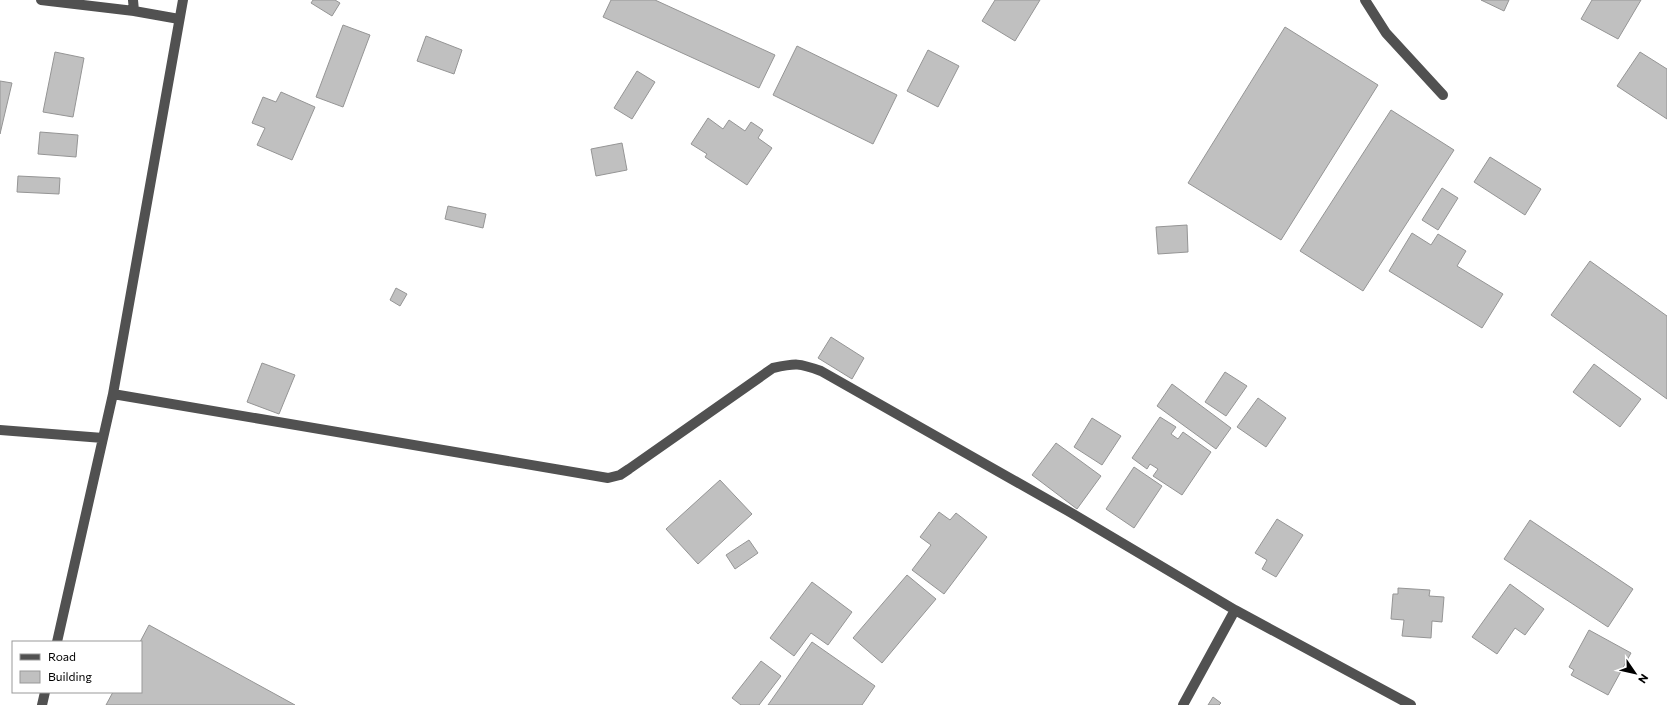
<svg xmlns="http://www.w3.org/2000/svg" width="1667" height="705" viewBox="0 0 1667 705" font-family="Commissioner,sans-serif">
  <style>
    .building { fill: #c0c0c0; stroke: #959595 }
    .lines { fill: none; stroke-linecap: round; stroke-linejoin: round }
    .minor { stroke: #515151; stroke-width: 10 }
  </style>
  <rect width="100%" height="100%" fill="#fff"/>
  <!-- building -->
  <path class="building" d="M313,0H335L340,3L332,16L311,3Z
    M611,0H655L775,55L759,88L603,17Z
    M995,0H1040L1015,41L982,21Z
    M1481,0H1509L1504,11Z
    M1592,0H1641L1618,39L1581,19Z
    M343,25L370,35L343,107L316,97Z
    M1285,27L1378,85L1281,240L1188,183Z
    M426,36L462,50L454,74L417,61Z
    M797,46L897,95L873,144L773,95Z
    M928,50L959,66L938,107L907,91Z
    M55,52L84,58L73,117L43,112Z
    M1640,52L1667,69V119L1617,86Z
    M637,71L655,82L632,119L614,108Z
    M0,81L12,83L0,134Z
    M281,92L315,107L292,160L257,145L265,128L252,123L263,97L276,102Z
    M1391,110L1454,150L1363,291L1300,251Z
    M708,118L723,129L729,120L745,131L751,122L763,130L758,138L772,148L747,185L705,157L707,154L691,144Z
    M40,132L78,135L76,157L38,154Z
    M622,143L627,170L596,176L591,149Z
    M1490,157L1541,189L1525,215L1474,182Z
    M18,176L60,178L59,194L17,192Z
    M1442,188L1458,198L1438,230L1422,220Z
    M448,206L486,214L483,228L445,219Z
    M1187,225L1188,252L1158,254L1156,227Z
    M1412,233L1431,245L1438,234L1466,251L1457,266L1503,294L1482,328L1389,271Z
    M1590,261L1667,316V399L1551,315Z
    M396,288L407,294L400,306L390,300Z
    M831,337L864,358L852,379L818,358Z
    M262,363L295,375L279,414L247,402Z
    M1594,364L1641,399L1620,427L1573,392Z
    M1225,372L1247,386L1226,416L1205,402Z
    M1172,384L1231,428L1216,449L1157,406Z
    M1258,398L1286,418L1266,447L1237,427Z
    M1160,417L1176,427L1171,434L1178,439L1183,432L1211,452L1182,495L1153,476L1158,469L1150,464L1147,469L1132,458Z
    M1092,418L1121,436L1102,465L1074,447Z
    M1056,443L1101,476L1077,509L1032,475Z
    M1134,467L1162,486L1134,528L1106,509Z
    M720,480L752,514L698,564L666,529Z
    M939,512L950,520L956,513L987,537L944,594L912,570L931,545L920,537Z
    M1277,519L1303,535L1276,577L1262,569L1267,560L1255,553Z
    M1530,520L1633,589L1608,627L1504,559Z
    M749,540L758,553L735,569L726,555Z
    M907,575L936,599L882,663L853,638Z
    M812,582L852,612L828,645L811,633L794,656L770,638Z
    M1510,584L1544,609L1525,635L1515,628L1497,654L1472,637Z
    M1398,588L1430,590L1429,596L1444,597L1442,622L1432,621L1431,638L1402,636L1404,620L1391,619L1393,594H1398Z
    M149,625L295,705H106L113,692H141L140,642Z
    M1589,630L1631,653L1608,695L1571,675L1574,670L1569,667Z
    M812,642L875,686L862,705H768Z
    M761,661L781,676L759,705H741L732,698Z
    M1213,697L1221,703L1219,705H1208Z"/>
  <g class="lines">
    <!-- minor -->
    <path class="minor" d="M41,0L134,11L179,19
      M133,0L134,11
      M1365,0L1386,33L1443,95
      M113,394L608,478L620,475L629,469L773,368C796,363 799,363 821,371L1068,511L1235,610L1411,705
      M0,430L103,438
      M57,642L113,394L183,0
      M42,705L45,692
      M1183,705L1235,610"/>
  </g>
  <!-- legend -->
  <rect x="12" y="641" width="130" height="52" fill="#ffffff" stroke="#999999"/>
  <rect x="20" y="654" width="20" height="6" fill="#515151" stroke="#999999"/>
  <text x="48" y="661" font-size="12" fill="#000000">Road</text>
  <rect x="20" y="671" width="20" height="12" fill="#c0c0c0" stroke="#999999"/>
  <text x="48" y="681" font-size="12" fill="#000000">Building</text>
  <!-- north arrow -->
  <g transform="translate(1635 673) rotate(124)" stroke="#ffffff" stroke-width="3" paint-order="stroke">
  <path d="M0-3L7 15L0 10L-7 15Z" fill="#000000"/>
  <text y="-6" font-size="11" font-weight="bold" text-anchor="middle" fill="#000000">N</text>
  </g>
</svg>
